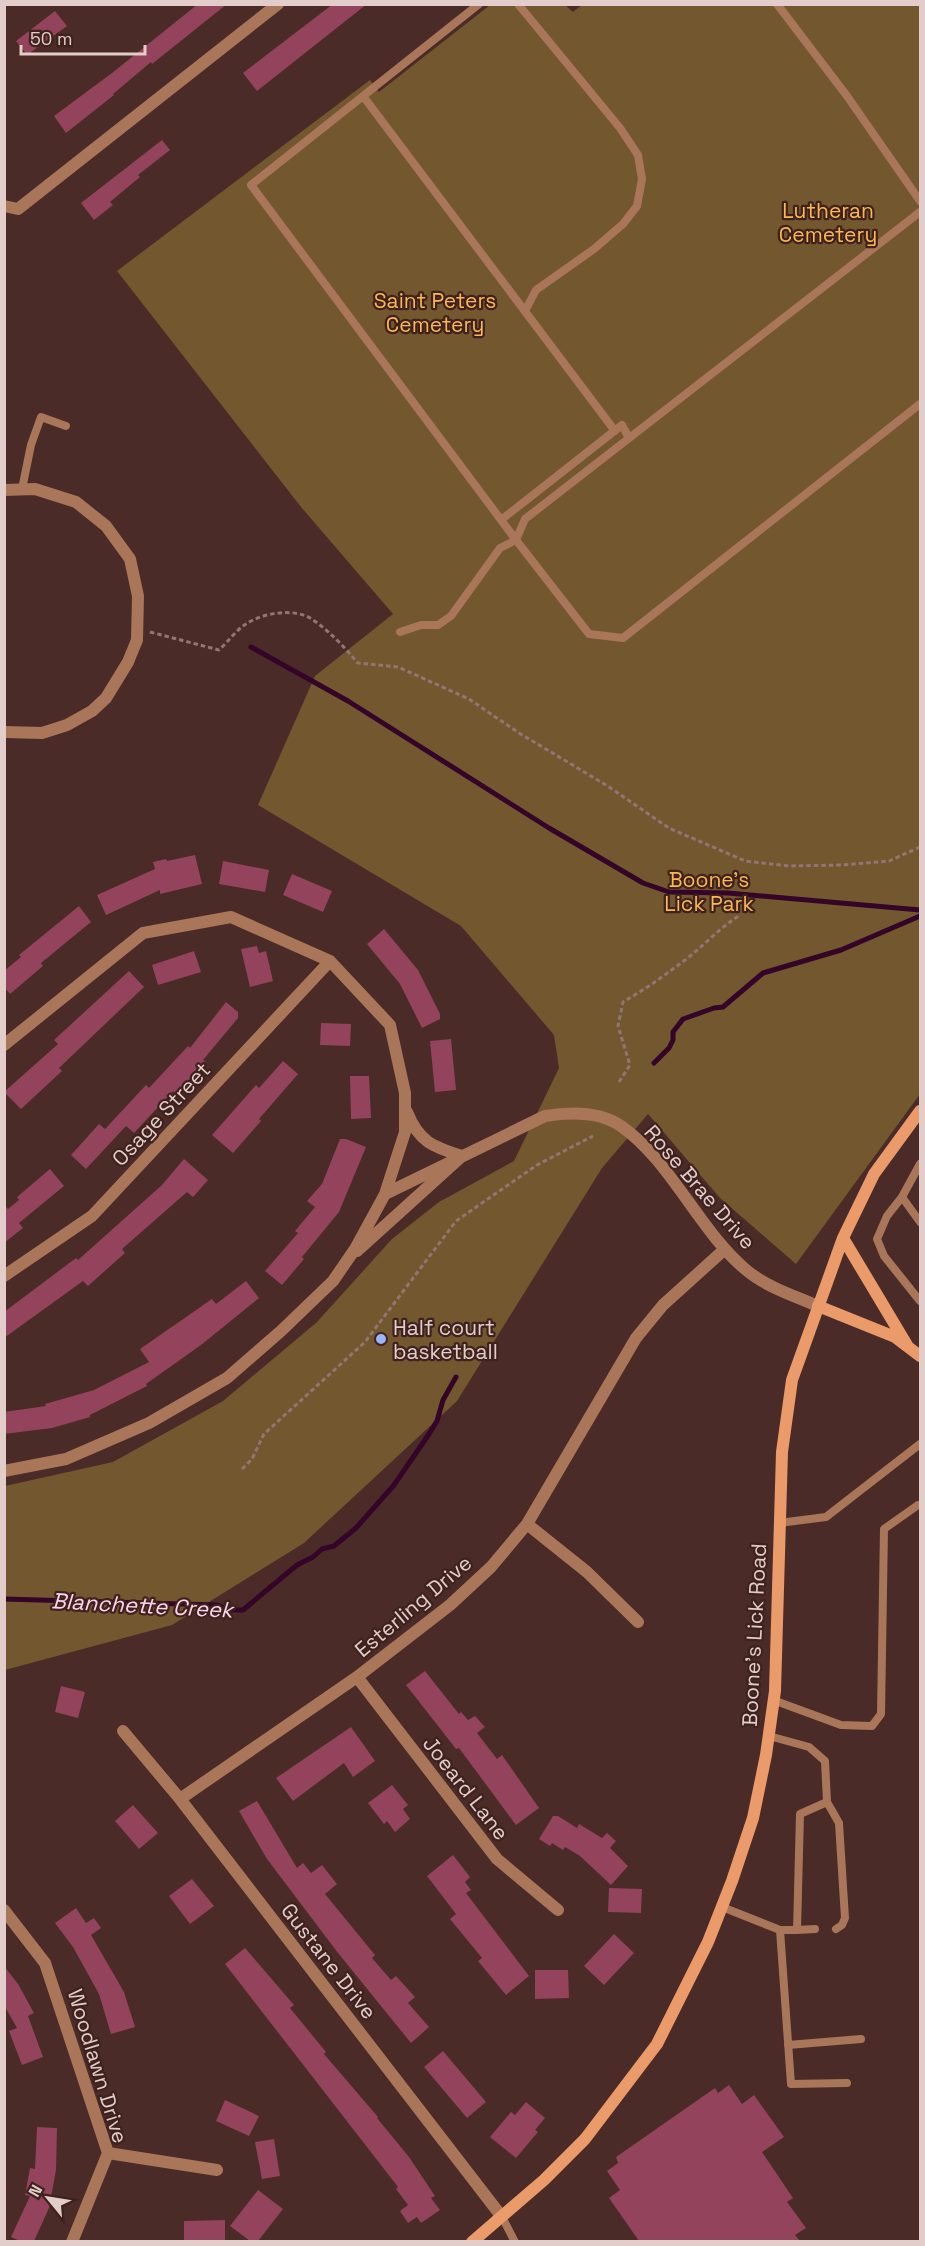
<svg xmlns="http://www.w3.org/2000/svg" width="925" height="2246" viewBox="0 0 925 2246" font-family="'Space Grotesk',sans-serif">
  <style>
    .green { fill: #73572f }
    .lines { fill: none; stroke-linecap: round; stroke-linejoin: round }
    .stream { stroke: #340429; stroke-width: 5 }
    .building { fill: #93435b }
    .path { stroke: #917673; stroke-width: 3; stroke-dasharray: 4.5 3; stroke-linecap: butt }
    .lane { stroke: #a97659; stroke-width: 8 }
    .street { stroke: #a97659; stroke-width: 12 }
    .secondary { stroke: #eb9a6a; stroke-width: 12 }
    .poi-dot { fill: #99b5fd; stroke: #3f211d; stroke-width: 2 }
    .labels { text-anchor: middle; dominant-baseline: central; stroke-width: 4.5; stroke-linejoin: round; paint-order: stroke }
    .park-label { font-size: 21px; fill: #fbb851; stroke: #3f211d }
    .street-label { font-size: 21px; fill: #e2cdca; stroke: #3f211d }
    .poi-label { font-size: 21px; fill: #e2cdca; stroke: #3f211d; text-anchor: start }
    .water-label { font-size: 22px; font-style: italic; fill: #fbd3ed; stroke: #3f211d }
  </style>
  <rect width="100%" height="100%" fill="#4a2b27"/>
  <!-- green -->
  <path class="green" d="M583,4L920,5V1094L796,1264L720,1198L648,1114L602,1168L457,1401L304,1543L172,1625L5,1670V1486L113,1462L223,1401L317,1322L392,1239L439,1202L514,1161L559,1068L554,1035L461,926L258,805L315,676L393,614L301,507L117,271L370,80L379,92L490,5H565L573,12Z"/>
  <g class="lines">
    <!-- stream -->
    <path class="stream" d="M251,647L348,701L549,828L643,883L669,892L728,893L920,910
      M654,1063L669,1048L673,1040V1032L683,1019L714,1008L723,1007L763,973L841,950L920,916
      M4,1599L217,1605L231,1610H243L297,1565L313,1557L322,1549L334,1546L356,1528L394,1485L427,1437L437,1421L443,1400L456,1377"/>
  </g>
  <!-- building -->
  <path class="building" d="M198,4H227L152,64L151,62L113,94L114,95L66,133L54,116L112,73Z
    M333,4H367L257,91L243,73Z
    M55,11L67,26L27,55L16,41Z
    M162,140L170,150L138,175L140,177L110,202L113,205L94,220L81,203Z
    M195,855L202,884L160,894V890L106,915L97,895L155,869L153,862L166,859L167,861Z
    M223,861L269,870L265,892L219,884Z
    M292,874L332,891L323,912L283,895Z
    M79,906L91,922L41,963L43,966L10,994L4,987V971L21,957L19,955Z
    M384,929L418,970L440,1014V1019L422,1028L400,984L367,944Z
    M257,946L259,953L266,951L273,981L250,987L241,949Z
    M194,951L201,972L158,985L152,965Z
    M129,971L144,987L59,1068L62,1071L21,1109L4,1092L58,1044L54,1040Z
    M226,1002L238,1012V1018L203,1060L205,1062L176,1094L173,1091L134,1133L126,1126L86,1169L71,1155L99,1124L105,1129L146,1085L149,1088L188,1046L190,1048Z
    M321,1023L351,1024L350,1046L320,1045Z
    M451,1039L456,1090L435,1092L430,1041Z
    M283,1061L298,1074L259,1119L261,1121L233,1153L212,1135L256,1085L259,1088Z
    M350,1076H369L371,1118L351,1119Z
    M340,1139H346L366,1147L339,1212L302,1257L304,1259L282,1285L265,1271L298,1233L295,1231L315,1207L307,1201L322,1184Z
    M184,1159L208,1180L193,1197L187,1192L122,1249L125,1253L88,1286L83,1281L4,1338V1312L76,1258L78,1260L162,1185Z
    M50,1169L64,1186L19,1223L23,1228L4,1243V1205L8,1209L19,1200L17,1197Z
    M246,1281L259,1298L201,1345L146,1384L147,1386L90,1415V1417L52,1428L4,1434V1412L46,1406L45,1404L94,1390L149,1362L140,1349L212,1299L216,1304Z
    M425,1671L459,1714L461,1712L468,1720L475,1716L485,1727L477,1733L497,1759L502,1755L539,1808L516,1825L459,1748L456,1749L406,1685Z
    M61,1686L85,1692L78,1718L55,1712Z
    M351,1727L375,1761L353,1777L344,1763L293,1801L276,1778Z
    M392,1785L408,1805L403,1809L410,1819L395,1832L387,1821L384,1824L368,1803Z
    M257,1801L297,1868L303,1863L311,1873L322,1865L337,1884L325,1894L375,1955L372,1958L391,1980L396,1976L415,1997L408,2003L429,2027L411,2043L338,1953L267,1859L239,1811Z
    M133,1805L158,1833L139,1849L115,1821Z
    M553,1816H558L577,1828L579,1824L602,1838L607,1833L616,1841L610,1848L628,1866L611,1885L580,1856L565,1847L563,1850L552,1843L550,1846L539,1839Z
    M453,1855L470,1877L465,1882L471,1890L466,1893L529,1976L506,1995L478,1961L482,1958L450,1919L456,1914L427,1876Z
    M192,1879L214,1906L190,1924L169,1896Z
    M609,1888L642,1889L641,1913L608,1912Z
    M76,1908L86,1923L94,1918L101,1928L91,1935L124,1992L135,2027L111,2034L99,1994L73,1947L55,1923Z
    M614,1934L634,1953L604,1985L584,1966Z
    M245,1948L294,2005L290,2008L326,2052L324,2054L378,2117L377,2118L409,2157L435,2196L431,2198L440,2210L421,2223L417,2217L408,2223L400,2211L408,2205L396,2189L398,2187L225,1964Z
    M4,1966L18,1984L34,2013L28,2016L43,2057L22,2065L9,2031L17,2028L4,2005Z
    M535,1970H568L569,1998L535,1999Z
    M443,2051L486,2102L467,2118L424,2067Z
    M729,2085L742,2104L754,2095L784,2137L762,2152L793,2198L787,2202L806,2228L795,2235L800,2241H639L609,2198L620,2190L607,2171L618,2163L616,2157L715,2088L718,2093Z
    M225,2100L259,2116L249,2136L216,2121Z
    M526,2102L545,2118L535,2130L538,2132L516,2158L490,2137L511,2112L515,2115Z
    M37,2127L57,2128L56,2170L49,2208L34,2241H20L11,2237L30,2196L25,2195L30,2168L35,2169Z
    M274,2139L280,2176L262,2179L255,2142Z
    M258,2190L283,2209L258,2241H250L230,2226Z
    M225,2220V2241H184V2221Z"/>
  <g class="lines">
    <!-- path -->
    <path class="path" d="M150,632L219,650C228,642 236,630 246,624C262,613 293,608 310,618C328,629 344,647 358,663L398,667L469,699L519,733L606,785L669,828L745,861L789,866L842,865L889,861L920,847
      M619,1082L630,1065L618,1026L623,1002C646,989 668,973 689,957C706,943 721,927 740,915
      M242,1469L252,1459L264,1434L365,1342L456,1221L537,1165L593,1136"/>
    <!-- lane -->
    <path class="lane" d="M518,4L620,128L638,155L642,179L637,206L623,224L594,249L536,290L525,311
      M777,4L847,96L920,201
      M363,96L615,431
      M920,212L525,519L516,540L589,634L623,638L920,404
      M22,489L31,445L41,417L66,426
      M501,520L622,425L629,438
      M400,632L421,625H438L451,616L500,548L516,540L251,185L479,4
      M920,1164L902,1197L920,1222
      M902,1197L887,1216L877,1239L884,1256L920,1301
      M779,1523L826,1517L920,1444
      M773,1700L841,1725L872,1726L881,1714L884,1529L918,1505H920
      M769,1736L809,1747L825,1761L827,1802
      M722,1907L780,1930H797
      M815,1929L797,1930L800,1814L827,1802L839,1823L845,1918L842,1925L836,1929
      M780,1930L791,2084L847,2083
      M788,2045L861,2039
      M502,2217L515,2242"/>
    <!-- street -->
    <path class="street" d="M4,206L18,209L278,4
      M4,490L35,489L76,502L106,526L130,559L138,596L137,640L128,662L106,698L92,711L67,725L42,733L4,732
      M4,1045L143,933L231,917L330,961L390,1025L405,1093V1132L385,1194L355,1249L333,1281L281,1331L227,1378L149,1423L66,1459L4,1471
      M385,1194L545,1116C570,1112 599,1111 621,1126C670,1160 699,1230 745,1269C766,1287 792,1295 818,1306
      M357,1251L462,1156C433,1147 419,1142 407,1112
      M4,1276L92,1216L330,961
      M527,1524L587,1572L638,1622
      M357,1677L497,1859L558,1910
      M123,1731L180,1799L502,2217
      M180,1799L357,1677L450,1605L491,1567L527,1524L636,1338L663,1305L725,1249
      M4,1910L45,1963L108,2153L72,2242
      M108,2153L217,2170"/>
    <!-- secondary -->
    <path class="secondary" d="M843,1238L907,1345
      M818,1306L895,1337L920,1356
      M472,2242L544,2180L585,2139L657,2044L708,1942L732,1881L753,1818L766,1755L775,1691L782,1452L792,1380L843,1238L874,1174L920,1111"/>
  </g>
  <!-- markers -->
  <circle class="poi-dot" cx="381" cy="1339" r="6"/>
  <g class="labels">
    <!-- park labels -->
    <g class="park-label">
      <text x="828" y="210">Lutheran<tspan x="828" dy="24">Cemetery</tspan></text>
      <text x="435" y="300">Saint Peters<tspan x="435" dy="24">Cemetery</tspan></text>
      <text x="709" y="879">Boone's<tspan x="709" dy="24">Lick Park</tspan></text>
    </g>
    <!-- street labels -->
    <g class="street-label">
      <text transform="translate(161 1114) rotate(-47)">Osage Street</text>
      <text transform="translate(700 1187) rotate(49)">Rose Brae Drive</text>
      <text transform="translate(413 1606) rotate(-40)">Esterling Drive</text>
      <text transform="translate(754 1635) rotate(-87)">Boone's Lick Road</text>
      <text transform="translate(466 1788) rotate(52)">Joeard Lane</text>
      <text transform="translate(329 1961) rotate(52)">Gustane Drive</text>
      <text transform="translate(98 2066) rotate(73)">Woodlawn Drive</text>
    </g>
    <!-- poi labels -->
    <g class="poi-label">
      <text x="393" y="1327">Half court<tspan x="393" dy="24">basketball</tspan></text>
    </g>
    <!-- water labels -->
    <g class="water-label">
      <text transform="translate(142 1605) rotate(3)">Blanchette Creek</text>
    </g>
  </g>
  <!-- border -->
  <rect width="925" height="2246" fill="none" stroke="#e2cdca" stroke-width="12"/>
  <!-- north arrow -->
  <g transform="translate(48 2198) rotate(300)" stroke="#3f211d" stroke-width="4.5" paint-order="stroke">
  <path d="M0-4.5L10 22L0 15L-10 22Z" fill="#e2cdca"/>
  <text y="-9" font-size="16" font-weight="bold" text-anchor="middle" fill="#e2cdca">N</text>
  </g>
  <!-- scale -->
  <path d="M21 45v9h124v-9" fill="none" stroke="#e2cdca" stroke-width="3"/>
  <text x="30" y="45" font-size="18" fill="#e2cdca" stroke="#3f211d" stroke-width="4.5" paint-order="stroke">50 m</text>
</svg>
